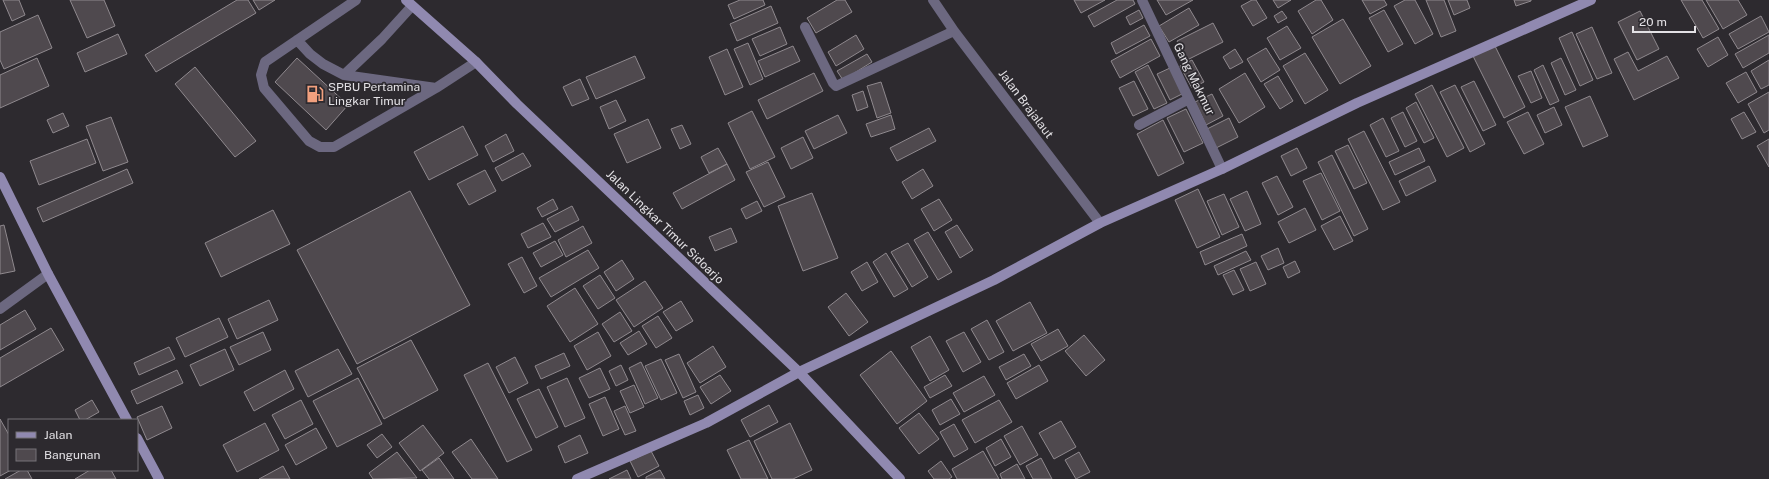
<svg xmlns="http://www.w3.org/2000/svg" width="1769" height="479" viewBox="0 0 1769 479" font-family="'Public Sans',sans-serif">
  <style>
    .building { fill: #4f494e; stroke: #8f898e }
    .lines { fill: none; stroke-linecap: round; stroke-linejoin: round }
    .lane { stroke: #6c6880; stroke-width: 10 }
    .street { stroke: #6c6880; stroke-width: 10 }
    .secondary { stroke: #9089b0; stroke-width: 10 }
    .labels { text-anchor: middle; dominant-baseline: central; stroke-width: 3.5; stroke-linejoin: round; paint-order: stroke }
    .street-label { font-size: 12px; fill: #e3e1e5; stroke: #2d2a2f }
    .poi-label { font-size: 12px; fill: #e3e1e5; stroke: #2d2a2f; text-anchor: start }
  </style>
  <rect width="100%" height="100%" fill="#2d2a2f"/>
  <!-- building -->
  <path class="building" d="M3,0H19L25,15L12,21Z
    M70,0H104L115,26L87,38Z
    M237,0H248L256,13L156,72L145,55Z
    M253,0H275L259,10Z
    M740,0H763L765,5L734,19L728,5Z
    M837,0H845L852,12L816,33L807,18Z
    M1074,0H1105L1081,13Z
    M1117,0H1133L1135,4L1094,27L1088,16Z
    M1157,0H1193L1166,15Z
    M1252,0H1256L1267,18L1253,26L1241,6Z
    M1273,0H1291L1278,8Z
    M1316,0H1321L1333,20L1312,34L1298,11Z
    M1362,0H1384L1387,5L1370,14Z
    M1405,0H1415L1433,34L1415,44L1394,6Z
    M1426,0H1444L1456,31L1441,37Z
    M1448,0H1467L1470,8L1454,15Z
    M1514,0H1531V1L1516,6Z
    M1681,0H1702L1719,29L1703,38Z
    M1706,0H1738L1747,15L1723,29Z
    M771,6L778,23L737,41L730,24Z
    M1189,8L1199,25L1169,42L1159,26Z
    M1139,10L1143,18L1130,25L1126,17Z
    M1384,10L1403,44L1388,52L1369,18Z
    M1282,11L1287,18L1278,23L1274,16Z
    M1640,11L1659,49L1637,60L1618,22Z
    M38,15L52,48L4,69L0,60V32Z
    M1761,16L1769,32L1738,49L1729,34Z
    M1343,19L1371,66L1340,84L1312,37Z
    M1213,23L1223,42L1187,60L1177,41Z
    M1144,25L1150,36L1116,54L1111,43Z
    M1287,26L1301,48L1280,60L1267,38Z
    M780,27L787,44L760,56L752,39Z
    M1592,27L1612,73L1597,79L1576,34Z
    M1572,32L1593,80L1580,86L1559,38Z
    M118,34L127,54L85,72L77,53Z
    M856,35L864,49L836,66L828,52Z
    M1769,35V53L1743,68L1735,54Z
    M1718,37L1728,55L1708,67L1697,49Z
    M1151,39L1160,56L1120,78L1111,61Z
    M748,43L763,79L750,85L734,49Z
    M1494,44L1525,107L1504,118L1472,54Z
    M793,46L800,61L765,77L758,61Z
    M1266,48L1280,70L1261,82L1247,59Z
    M727,49L743,87L725,95L709,57Z
    M1235,49L1243,62L1230,69L1223,57Z
    M1628,52L1638,71L1667,56L1679,78L1634,100L1614,59Z
    M1305,53L1328,90L1305,104L1283,66Z
    M867,54L872,62L843,80L837,71Z
    M635,56L645,78L596,99L586,77Z
    M37,58L49,86L0,108V75Z
    M297,58L348,105L326,130L275,82Z
    M1561,58L1576,90L1565,95L1551,63Z
    M1192,60L1204,82L1192,88L1180,66Z
    M1769,60V85L1761,89L1751,71Z
    M1148,65L1167,103L1154,109L1135,72Z
    M1543,65L1559,101L1550,105L1534,70Z
    M195,67L256,141L235,157L175,84Z
    M1170,68L1182,94L1170,100L1157,74Z
    M1531,71L1542,98L1531,103L1518,76Z
    M1746,72L1757,92L1738,103L1726,83Z
    M814,73L823,91L767,119L758,100Z
    M1245,73L1265,107L1239,123L1219,89Z
    M1278,76L1293,101L1280,109L1264,84Z
    M580,79L589,99L572,106L563,87Z
    M1134,81L1148,109L1133,116L1119,88Z
    M1474,81L1496,125L1483,131L1461,87Z
    M881,82L891,113L877,118L867,86Z
    M1432,85L1464,148L1447,157L1415,94Z
    M1455,85L1485,144L1470,152L1440,92Z
    M863,91L868,107L857,111L852,95Z
    M1769,92V130L1764,133L1748,104Z
    M1212,94L1223,116L1206,125L1195,102Z
    M1590,96L1608,136L1583,147L1565,107Z
    M616,100L626,121L609,129L600,107Z
    M1416,102L1434,138L1424,143L1406,108Z
    M1554,107L1562,125L1545,133L1537,115Z
    M1186,109L1203,143L1184,152L1167,118Z
    M752,111L775,157L750,169L728,123Z
    M1403,112L1417,141L1405,147L1391,118Z
    M1528,112L1544,144L1524,154L1507,122Z
    M1744,112L1756,132L1742,139L1731,119Z
    M63,113L69,126L53,133L47,120Z
    M838,115L847,133L814,149L805,131Z
    M891,115L895,129L871,137L866,124Z
    M111,117L128,162L103,171L86,126Z
    M1229,118L1238,137L1216,148L1207,129Z
    M1383,118L1399,151L1386,157L1370,125Z
    M648,119L661,148L627,163L614,134Z
    M1163,120L1184,163L1158,176L1137,134Z
    M682,125L691,144L680,149L671,129Z
    M463,126L478,155L429,180L414,152Z
    M929,128L936,141L897,161L890,148Z
    M1364,131L1400,202L1383,210L1348,139Z
    M506,134L514,151L493,162L485,146Z
    M803,137L813,158L791,169L781,148Z
    M87,139L96,163L39,185L30,161Z
    M1769,139V167L1757,146Z
    M1348,145L1367,183L1354,189L1335,151Z
    M718,148L727,164L709,173L701,157Z
    M1297,148L1307,168L1291,176L1281,156Z
    M1419,148L1425,161L1395,175L1389,162Z
    M523,153L531,166L502,181L495,168Z
    M1332,155L1368,229L1354,236L1318,162Z
    M768,162L785,197L764,207L746,172Z
    M727,164L735,180L682,209L673,193Z
    M1429,166L1436,181L1406,196L1399,181Z
    M127,169L133,183L43,222L37,208Z
    M923,169L933,186L912,199L902,182Z
    M485,170L496,191L469,205L457,184Z
    M1321,173L1340,211L1322,220L1303,181Z
    M1277,176L1293,207L1278,215L1262,183Z
    M1198,189L1220,237L1197,248L1175,200Z
    M410,191L470,305L357,364L297,250Z
    M1247,191L1261,224L1245,231L1230,199Z
    M812,193L838,258L803,271L778,206Z
    M1224,194L1239,227L1222,235L1207,201Z
    M553,199L558,209L542,217L537,208Z
    M939,199L952,220L934,231L921,209Z
    M757,201L762,211L746,219L741,209Z
    M572,206L579,220L555,232L547,219Z
    M1305,208L1316,230L1289,243L1278,222Z
    M273,210L290,244L221,277L205,243Z
    M1340,216L1353,241L1334,250L1321,226Z
    M543,223L551,237L528,248L521,234Z
    M4,225L15,271L0,274V226Z
    M957,225L973,250L960,258L945,232Z
    M583,226L592,243L566,257L558,240Z
    M731,228L737,242L715,251L709,237Z
    M928,232L952,272L938,280L914,240Z
    M1242,234L1247,246L1205,265L1200,252Z
    M555,241L563,255L541,267L533,253Z
    M908,243L928,277L912,287L891,252Z
    M1278,248L1284,263L1268,270L1261,256Z
    M588,250L599,268L551,297L539,278Z
    M1246,251L1251,260L1218,275L1214,266Z
    M886,253L908,289L894,297L873,262Z
    M522,257L537,286L524,293L508,264Z
    M622,260L634,279L616,291L604,272Z
    M1295,261L1300,272L1288,278L1283,267Z
    M867,262L878,282L862,291L851,272Z
    M1256,262L1266,284L1250,291L1240,269Z
    M1234,270L1244,290L1233,295L1223,275Z
    M600,275L615,298L598,309L583,286Z
    M645,281L663,308L634,327L616,300Z
    M575,288L598,324L570,342L547,306Z
    M846,293L868,322L849,336L828,307Z
    M269,300L278,320L237,339L228,319Z
    M681,301L693,321L676,331L663,312Z
    M1030,302L1047,333L1013,351L996,321Z
    M25,310L36,329L0,350V325Z
    M620,312L632,331L614,342L602,324Z
    M658,316L672,338L656,348L642,326Z
    M219,318L228,337L185,357L176,338Z
    M987,320L1004,352L989,360L971,329Z
    M51,328L64,350L0,387V358Z
    M1058,329L1068,346L1041,361L1031,344Z
    M639,331L647,344L628,355L620,343Z
    M263,332L271,350L239,365L230,347Z
    M598,332L611,356L587,370L574,346Z
    M964,332L981,362L963,372L946,341Z
    M1084,335L1105,360L1086,376L1065,351Z
    M930,336L949,370L930,381L911,347Z
    M411,340L438,390L384,419L357,368Z
    M713,346L726,367L700,383L687,363Z
    M169,347L175,359L139,375L134,363Z
    M225,349L234,370L200,386L190,365Z
    M338,349L352,374L308,397L295,371Z
    M891,351L927,401L897,424L860,375Z
    M564,353L570,366L541,379L535,366Z
    M679,354L696,392L683,398L665,360Z
    M1024,354L1031,366L1006,380L999,367Z
    M515,357L528,383L509,393L496,367Z
    M661,359L677,393L661,400L645,366Z
    M641,362L658,398L645,404L629,368Z
    M488,363L532,450L507,462L464,375Z
    M621,365L628,380L616,386L609,371Z
    M1039,365L1048,381L1016,399L1007,383Z
    M600,368L610,389L589,398L579,378Z
    M177,370L183,383L137,404L131,391Z
    M285,370L294,389L254,411L244,392Z
    M720,375L731,391L711,404L700,387Z
    M945,375L952,386L930,398L924,387Z
    M984,376L995,395L964,412L953,393Z
    M358,378L382,424L337,447L313,401Z
    M567,378L585,418L565,427L547,387Z
    M634,385L644,407L630,413L620,391Z
    M539,389L558,427L536,438L517,399Z
    M698,395L704,408L690,415L684,401Z
    M605,397L619,429L603,436L589,404Z
    M951,399L960,414L940,425L932,410Z
    M92,400L99,412L85,420H80L75,410Z
    M301,400L313,424L285,439L272,415Z
    M999,400L1012,422L975,443L962,420Z
    M769,405L778,422L750,437L741,420Z
    M162,406L172,428L147,440L137,417Z
    M625,406L636,431L625,435L614,411Z
    M919,413L939,439L919,454L899,428Z
    M0,419L9,435V470H11L0,476Z
    M1061,421L1076,447L1054,459L1039,433Z
    M265,423L279,450L237,472L223,445Z
    M790,423L812,470L793,479H772L754,441Z
    M954,424L968,449L954,457L940,432Z
    M423,425L444,453L420,471L399,443Z
    M1022,426L1038,455L1020,465L1004,436Z
    M316,428L327,448L296,465L285,445Z
    M382,434L392,447L377,458L367,445Z
    M580,435L588,453L565,463L558,446Z
    M471,439L498,479H472L452,452Z
    M1001,439L1011,457L995,466L986,448Z
    M749,440L768,479H741L727,450Z
    M651,451L659,466L638,477L630,461Z
    M983,451L999,479H957L952,469Z
    M397,452L417,478L373,479L369,473Z
    M1079,452L1090,472L1076,479L1065,460Z
    M439,458L454,479H429L422,470Z
    M1041,458L1052,479H1033L1026,466Z
    M941,461L952,477L949,479H934L928,471Z
    M1017,464L1025,479H1002L1000,474Z
    M283,466L290,479H259Z
    M21,470H27L32,479H5Z
    M90,470H111L116,479H75Z
    M627,470L631,479H609Z
    M660,470L665,479H646V477Z"/>
  <g class="lines">
    <!-- lane -->
    <path class="lane" d="M356,0L265,62L261,75L264,88L309,141L320,147H334L436,88L476,62
      M297,40L310,54L323,64L344,75L436,88
      M344,75L382,39L412,6
      M0,309L48,274"/>
    <!-- street -->
    <path class="street" d="M933,0L954,31L1100,223
      M1142,0L1222,169
      M805,27L833,83L836,86L954,31
      M1139,125L1189,99"/>
    <!-- secondary -->
    <path class="secondary" d="M406,0L476,62L517,104L799,372L900,479
      M0,177L48,274L127,420
      M137,438L159,479
      M577,479L706,423L799,372L994,280L1100,223L1222,169L1357,103L1591,0"/>
  </g>
  <!-- icons -->
  <defs>
    <g id="fuel-bare" transform="scale(1.38)"><path d="M-5.5-6h7V0h2V4h1.3V-2.5L3-4.5l.8-.8L6-3V5H2.5V1h-1V6h-7ZM-4.2-4.7v3.2H.2V-4.7Z" fill="#f2a07e" stroke="#2d2a2f" stroke-width="2.5" paint-order="stroke"/></g>
  </defs>
  <g fill-rule="evenodd">
    <use href="#fuel-bare" x="315" y="94"/>
  </g>
  <g class="labels">
    <!-- street labels -->
    <g class="street-label">
      <text transform="translate(1194 79) rotate(64)">Gang Makmur</text>
      <text transform="translate(1026 104) rotate(53)">Jalan Brajalaut</text>
      <text transform="translate(665 227) rotate(44)">Jalan Lingkar Timur Sidoarjo</text>
    </g>
    <!-- poi labels -->
    <g class="poi-label">
      <text x="328" y="87">SPBU Pertamina<tspan x="328" dy="14">Lingkar Timur</tspan></text>
    </g>
  </g>
  <!-- legend -->
  <rect x="8" y="419" width="130" height="52" fill="#2d2a2f" stroke="#767378"/>
  <rect x="16" y="432" width="20" height="6" fill="#9089b0" stroke="#767378"/>
  <text x="44" y="439" font-size="12" fill="#e3e1e5">Jalan</text>
  <rect x="16" y="449" width="20" height="12" fill="#4f494e" stroke="#767378"/>
  <text x="44" y="459" font-size="12" fill="#e3e1e5">Bangunan</text>
  <!-- scale -->
  <path d="M1633 26v6h62v-6" fill="none" stroke="#e3e1e5" stroke-width="2"/>
  <text x="1639" y="26" font-size="12" fill="#e3e1e5" stroke="#2d2a2f" stroke-width="3" paint-order="stroke">20 m</text>
</svg>
